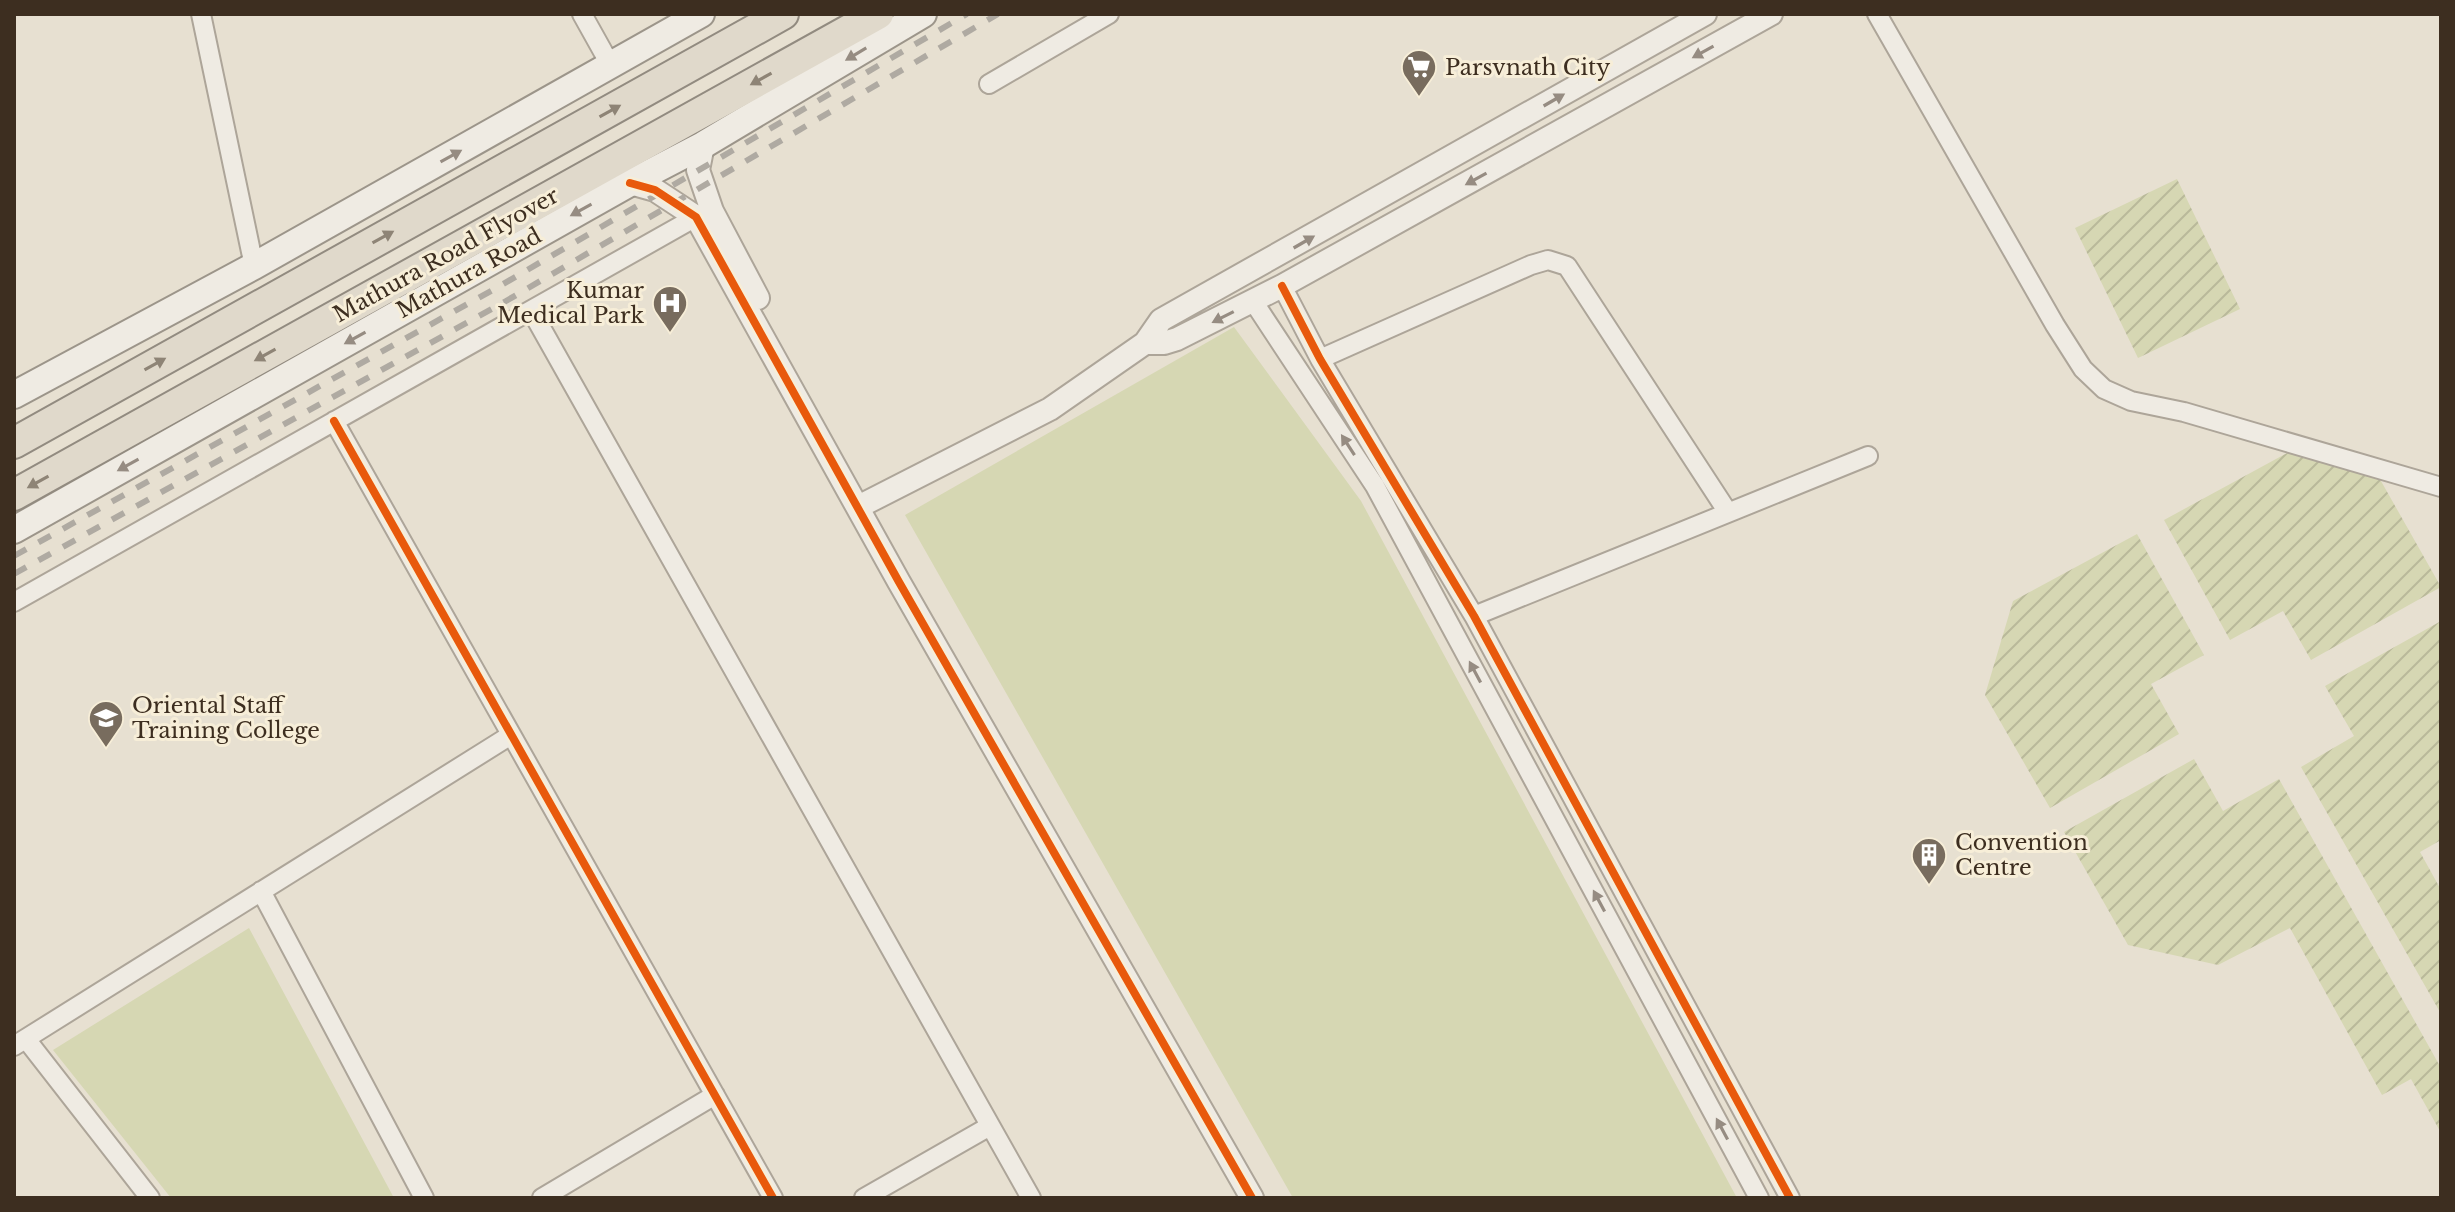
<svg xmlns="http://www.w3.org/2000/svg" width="2455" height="1212" viewBox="0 0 2455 1212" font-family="'Libre Baskerville',serif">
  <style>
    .green { fill: #d6d7b3 }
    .garden { fill: url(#garden-furrows) }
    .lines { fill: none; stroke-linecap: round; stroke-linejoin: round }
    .minor-casing { stroke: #ada599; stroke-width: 22 }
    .tertiary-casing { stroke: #ada599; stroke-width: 26 }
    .secondary-casing { stroke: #9c958a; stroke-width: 30 }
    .trunk-casing { stroke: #928b80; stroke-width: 34 }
    .minor { stroke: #efebe3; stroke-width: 18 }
    .tertiary { stroke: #efebe3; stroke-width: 22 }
    .secondary { stroke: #efebe3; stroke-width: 26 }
    .trunk { stroke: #e0d9cb; stroke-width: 30 }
    .rail { stroke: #afaaa2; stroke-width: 6; stroke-dasharray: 14 14; stroke-linecap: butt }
    .cycleway-casing { stroke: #f7eed8; stroke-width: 13 }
    .cycleway { stroke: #e8590c; stroke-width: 8 }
    .oneway { fill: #968c82 }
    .oneway2 { fill: #8e8476 }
    .labels { text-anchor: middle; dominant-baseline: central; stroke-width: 6; stroke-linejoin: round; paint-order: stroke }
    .poi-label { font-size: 22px; fill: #3d2e20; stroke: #f7eed8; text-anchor: start }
    .street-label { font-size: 22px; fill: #3d2e20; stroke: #f7eed8 }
  </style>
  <defs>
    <pattern id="garden-furrows" width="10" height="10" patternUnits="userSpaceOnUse" patternTransform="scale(2)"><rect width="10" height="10" fill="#d6d7b3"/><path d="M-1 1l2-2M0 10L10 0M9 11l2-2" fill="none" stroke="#b9b99a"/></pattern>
  </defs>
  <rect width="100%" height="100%" fill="#e7e0d1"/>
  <!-- green -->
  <path class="green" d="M1234,327L1361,501L1737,1198H1293L905,515Z
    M249,928L394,1198H171L53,1050Z"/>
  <!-- garden -->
  <path class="garden" d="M2177,179L2240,309L2138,358L2075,228Z
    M2287,453L2377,474L2441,587L2311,660L2283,611L2230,640L2164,520Z
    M2137,534L2204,655L2151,684L2179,734L2050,808L1985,695L2013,601Z
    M2441,621V840L2420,852L2441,890V1014L2301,767L2354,736L2325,686Z
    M2194,759L2223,811L2279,779L2441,1068V1133L2411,1079L2382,1095L2290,928L2218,965L2128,945L2064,832Z"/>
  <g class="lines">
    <!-- minor casing -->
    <g class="minor-casing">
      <path id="minor" d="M201,14L254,266
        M582,14L611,66
        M1877,14L2055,325L2083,369L2104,389L2131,401L2184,412L2441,487
        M989,84L1109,14
        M1282,286L1320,359L1474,616L1790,1198
        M1253,301L1375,486L1759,1198
        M531,310L1031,1198
        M1320,359L1531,265L1548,260L1567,266L1727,511
        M334,421L773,1198
        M14,602L696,217
        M1474,616L1868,456
        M261,891L424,1198
        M26,1039L150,1198
        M14,1046L511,735
        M542,1198L715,1095
        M864,1198L990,1126"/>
    </g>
    <!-- tertiary casing -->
    <g class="tertiary-casing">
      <path id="tertiary" d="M703,145L698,170L712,211L758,298
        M630,183L655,190L696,217L899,582L1252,1198
        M1145,343H1164L1177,339L1282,286L1771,14
        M858,507L1050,409L1145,343L1161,320L1705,14"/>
    </g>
    <!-- secondary casing -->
    <g class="secondary-casing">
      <path id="secondary" d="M14,395L254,266L701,14
        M14,530L630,183L703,145L923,14"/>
    </g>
    <!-- trunk casing -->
    <g class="trunk-casing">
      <path id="trunk" d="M14,443L783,14
        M14,495L878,14"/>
    </g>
    <!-- minor -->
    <use href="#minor" class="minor"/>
    <!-- tertiary -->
    <use href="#tertiary" class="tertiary"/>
    <!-- secondary -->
    <use href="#secondary" class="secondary"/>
    <!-- trunk -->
    <use href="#trunk" class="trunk"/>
    <!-- rail -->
    <path class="rail" d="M14,556L498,287L967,14
      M14,574L506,301L998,14"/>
    <!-- cycleway casing -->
    <g class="cycleway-casing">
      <path id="cycleway" d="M630,183L655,190L696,217L899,582L1252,1198
        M1282,286L1320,359L1474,616L1790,1198
        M334,421L773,1198"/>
    </g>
    <!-- cycleway -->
    <use href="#cycleway" class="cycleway"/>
  </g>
  <!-- one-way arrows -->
  <defs><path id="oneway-solid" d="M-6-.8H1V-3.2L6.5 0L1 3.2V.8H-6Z" transform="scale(2)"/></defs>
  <g class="oneway">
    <use href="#oneway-solid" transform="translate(1703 52) rotate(151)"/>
    <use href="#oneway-solid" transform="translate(856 54) rotate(149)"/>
    <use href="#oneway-solid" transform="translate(1554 100) rotate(-30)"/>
    <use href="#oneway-solid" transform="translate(451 156) rotate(-29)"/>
    <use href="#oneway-solid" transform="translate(1476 179) rotate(151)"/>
    <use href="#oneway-solid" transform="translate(581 210) rotate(151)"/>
    <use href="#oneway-solid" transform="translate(1304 242) rotate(-30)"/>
    <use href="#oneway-solid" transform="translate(1223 317) rotate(153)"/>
    <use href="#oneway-solid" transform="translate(355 338) rotate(151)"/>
    <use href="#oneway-solid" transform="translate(1348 445) rotate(-123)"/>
    <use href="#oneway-solid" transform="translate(128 465) rotate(151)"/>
    <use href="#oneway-solid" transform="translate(1475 672) rotate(-118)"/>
    <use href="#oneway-solid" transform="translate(1599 901) rotate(-118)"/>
    <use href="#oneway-solid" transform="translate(1722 1129) rotate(-118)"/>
  </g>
  <g class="oneway2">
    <use href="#oneway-solid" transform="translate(761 79) rotate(151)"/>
    <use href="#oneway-solid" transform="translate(610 111) rotate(-29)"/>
    <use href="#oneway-solid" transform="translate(383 237) rotate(-29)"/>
    <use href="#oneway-solid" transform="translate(265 355) rotate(151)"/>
    <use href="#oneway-solid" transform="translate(155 364) rotate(-29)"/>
    <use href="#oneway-solid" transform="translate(38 482) rotate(151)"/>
  </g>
  <!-- icons -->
  <defs>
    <g id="supermarket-pin" transform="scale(1.8)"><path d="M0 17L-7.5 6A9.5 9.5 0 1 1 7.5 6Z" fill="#786c5e" stroke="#f7eed8"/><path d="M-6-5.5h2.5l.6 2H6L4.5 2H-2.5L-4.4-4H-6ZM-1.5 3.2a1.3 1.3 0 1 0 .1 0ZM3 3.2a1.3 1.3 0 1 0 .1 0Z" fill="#fff"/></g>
    <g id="hospital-pin" transform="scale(1.8)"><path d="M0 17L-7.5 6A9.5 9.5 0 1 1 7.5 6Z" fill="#786c5e" stroke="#f7eed8"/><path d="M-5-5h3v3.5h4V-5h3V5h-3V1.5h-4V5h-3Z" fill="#fff"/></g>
    <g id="university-pin" transform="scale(1.8)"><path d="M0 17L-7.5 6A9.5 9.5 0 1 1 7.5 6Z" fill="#786c5e" stroke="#f7eed8"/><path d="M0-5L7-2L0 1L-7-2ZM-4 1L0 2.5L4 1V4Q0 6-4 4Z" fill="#fff"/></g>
    <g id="building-pin" transform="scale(1.8)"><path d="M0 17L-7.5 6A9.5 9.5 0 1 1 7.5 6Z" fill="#786c5e" stroke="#f7eed8"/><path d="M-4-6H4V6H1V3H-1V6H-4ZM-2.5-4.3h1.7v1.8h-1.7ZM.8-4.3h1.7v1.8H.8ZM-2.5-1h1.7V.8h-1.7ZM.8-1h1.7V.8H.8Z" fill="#fff"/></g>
  </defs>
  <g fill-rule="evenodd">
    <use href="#supermarket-pin" x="1419" y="67"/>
    <use href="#hospital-pin" x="670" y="303"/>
    <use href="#university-pin" x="106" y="718"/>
    <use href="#building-pin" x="1929" y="855"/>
  </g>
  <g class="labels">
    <!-- poi labels -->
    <g class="poi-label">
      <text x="1445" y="67">Parsvnath City</text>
      <text x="644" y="290" text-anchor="end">Kumar<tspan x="644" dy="25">Medical Park</tspan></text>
      <text x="132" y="705">Oriental Staff<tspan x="132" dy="25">Training College</tspan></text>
      <text x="1955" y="842">Convention<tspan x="1955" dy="25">Centre</tspan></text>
    </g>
    <!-- street labels -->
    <g class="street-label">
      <text transform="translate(446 255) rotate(-29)">Mathura Road Flyover</text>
      <text transform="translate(469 273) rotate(-29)">Mathura Road</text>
    </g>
  </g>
  <!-- border -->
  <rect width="2455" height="1212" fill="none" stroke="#3d2e20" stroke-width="32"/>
</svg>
